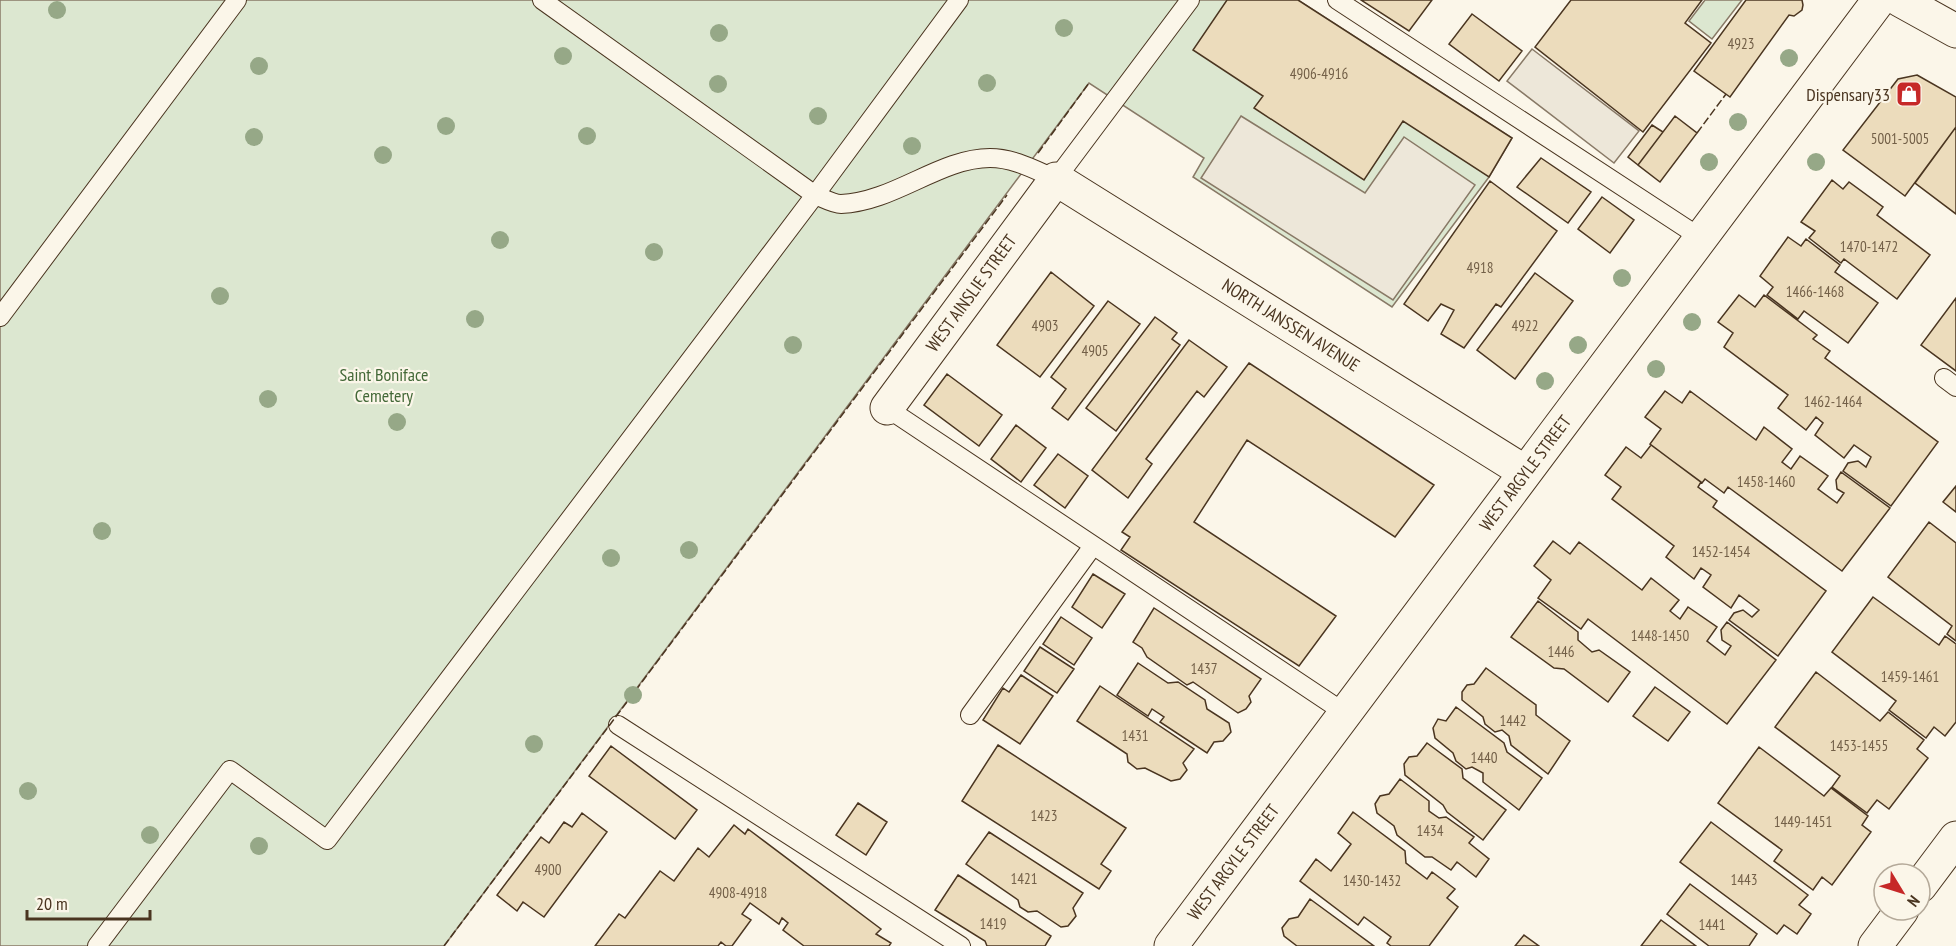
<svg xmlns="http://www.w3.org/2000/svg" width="1956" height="946" viewBox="0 0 1956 946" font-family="'PT Sans Narrow',sans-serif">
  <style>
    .green { fill: #dce7d0; stroke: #887966; stroke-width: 1.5 }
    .parking { fill: #ede7d9; stroke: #887966; stroke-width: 1.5 }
    .building { fill: #ecdcbc; stroke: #4a3520; stroke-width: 1.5 }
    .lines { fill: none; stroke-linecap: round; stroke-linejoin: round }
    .service-casing { stroke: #4a3520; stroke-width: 20 }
    .minor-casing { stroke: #4a3520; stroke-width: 35 }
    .secondary-casing { stroke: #4a3520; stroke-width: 35 }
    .service { stroke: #fbf6e9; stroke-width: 18 }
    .minor { stroke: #fbf6e9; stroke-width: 33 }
    .secondary { stroke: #fbf6e9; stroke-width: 33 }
    .fence { stroke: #4a3520; stroke-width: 1.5; stroke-dasharray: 8 3; stroke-linecap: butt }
    .tree { fill: #96a887 }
    .labels { text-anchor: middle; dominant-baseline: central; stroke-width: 4.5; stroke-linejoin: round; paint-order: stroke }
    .number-label { font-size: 15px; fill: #725f47 }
    .poi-label { font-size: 18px; fill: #4a3520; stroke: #fbf6e9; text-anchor: end }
    .street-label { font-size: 18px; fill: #4a3520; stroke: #fbf6e9 }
    .park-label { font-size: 18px; fill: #436837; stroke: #fbf6e9 }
  </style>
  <rect width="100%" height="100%" fill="#fbf6e9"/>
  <!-- green -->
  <path class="green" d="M0,0H1298L1512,138L1489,177L1392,307L1193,177L1204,158L1089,83L444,946H0Z
    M1705,0H1742L1712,39L1689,21Z"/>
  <!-- parking -->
  <path class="parking" d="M1532,49L1639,131L1614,163L1507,81Z
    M1241,116L1365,193L1404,137L1475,185L1393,300L1201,178Z"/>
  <!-- building -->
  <path class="building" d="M1227,0H1298L1512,138L1489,177L1403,121L1364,180L1254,108L1263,96L1193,50Z
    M1361,0H1432L1409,31Z
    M1571,0H1702L1685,23L1711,43L1643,132L1535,47Z
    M1746,0H1802L1803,5L1802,10L1794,16L1789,15L1730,97L1694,71Z
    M1472,14L1522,51L1499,81L1449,44Z
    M1917,75L1956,97V127L1905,196L1843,150L1898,79Z
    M1675,116L1697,133L1660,182L1638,165Z
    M1652,125L1663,132L1638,165L1628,157Z
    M1956,127V214L1915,183Z
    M1541,158L1591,192L1568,223L1517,187Z
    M1832,180L1843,189L1849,182L1883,207L1877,215L1930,255L1897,299L1844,259L1841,263L1809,238L1815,231L1801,222Z
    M1490,181L1557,231L1501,307L1496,304L1464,348L1441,334L1454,310L1441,304L1428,321L1404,304Z
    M1602,197L1634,220L1610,253L1578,229Z
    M1788,237L1801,246L1806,239L1840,265L1835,272L1878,303L1848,343L1804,311L1798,319L1767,295L1773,287L1760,276Z
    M1051,272L1094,306L1040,377L997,345Z
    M1535,273L1573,301L1515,379L1477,350Z
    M1739,295L1755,307L1764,295L1817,335L1813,339L1830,351L1825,358L1938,442L1891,506L1843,471L1848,463L1858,461L1866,467L1871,457L1854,445L1844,458L1815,435L1823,423L1816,417L1806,430L1778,408L1788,395L1724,347L1733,333L1718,322Z
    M1956,298V371L1921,345Z
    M1108,301L1140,324L1068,420L1052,408L1066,389L1051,377Z
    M1155,317L1177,333L1172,339L1180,345L1116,431L1086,408Z
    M1189,340L1227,367L1204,397L1197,391L1146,459L1152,464L1128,498L1092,470Z
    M1249,363L1434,485L1395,537L1247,440L1194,522L1336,616L1299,666L1121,550L1130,537L1122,532Z
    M947,374L1002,415L979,446L924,405Z
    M1665,391L1682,403L1690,391L1756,440L1764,427L1792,449L1782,462L1791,469L1800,456L1828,476L1818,489L1837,503L1844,493L1837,489L1836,480L1841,472L1890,508L1842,571L1728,487L1724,493L1705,479L1702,483L1650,444L1661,429L1645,417Z
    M1016,425L1046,448L1021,482L991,459Z
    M1651,445L1701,482L1698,487L1717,501L1713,507L1826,591L1778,656L1729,620L1734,613L1743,610L1752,617L1759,610L1739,595L1731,608L1703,587L1711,575L1701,568L1694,579L1666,557L1674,546L1612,499L1621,487L1605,475L1626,447L1641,458Z
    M1058,454L1088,476L1065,508L1034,485Z
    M1956,486V512L1943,502Z
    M1929,522L1956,543V641L1947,634L1952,626L1888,577Z
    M1553,541L1570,554L1579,542L1642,590L1651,578L1679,600L1670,611L1680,619L1688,607L1717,627L1707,641L1725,655L1731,646L1722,640L1721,630L1727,622L1776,660L1727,724L1588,619L1581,629L1538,598L1551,580L1534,566Z
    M1093,574L1125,594L1102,628L1072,607Z
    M1873,597L1939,645L1945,636L1956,644V722L1945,736L1934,727L1926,738L1889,710L1896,701L1832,652Z
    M1538,601L1578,632V640L1592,652L1599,650L1630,672L1608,702L1564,669L1554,668L1511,637Z
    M1154,608L1261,679L1249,696L1251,702L1246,709L1238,713L1193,682L1187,685L1147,657L1142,648L1133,642Z
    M1061,617L1092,638L1074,665L1043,644Z
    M1040,647L1074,669L1057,693L1024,671Z
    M1138,663L1168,683L1178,682L1205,700L1207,709L1229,723L1231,732L1223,741L1214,742L1207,753L1160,722L1164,717L1152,709L1148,716L1117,695Z
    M1486,668L1536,705V715L1570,741L1548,774L1511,745L1509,736L1502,730L1495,732L1485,724L1483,717L1462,700V692L1467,685L1474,684Z
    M1816,672L1880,721L1888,712L1924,740L1917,749L1928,758L1889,809L1877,800L1867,813L1832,787L1840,776L1775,727Z
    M1021,675L1053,696L1020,744L983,720L1003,688L1009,692Z
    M1100,686L1194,749L1183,763L1187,770L1180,779L1171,781L1145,768L1137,769L1128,762L1127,754L1077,721Z
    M1655,687L1690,712L1668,741L1633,716Z
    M1456,707L1504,743L1507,752L1542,778L1519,810L1483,782V773L1472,767L1466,769L1456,761L1453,753L1435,738L1433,728L1438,719L1446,721Z
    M1427,743L1462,769L1463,778L1506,810L1483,840L1447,812L1443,805L1405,775L1404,764L1409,757L1417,756Z
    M998,745L1126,828L1101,864L1111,871L1099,889L962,801Z
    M611,746L697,810L675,839L589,776Z
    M1759,747L1824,796L1831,788L1868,816L1862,825L1871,832L1832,885L1822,877L1813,890L1774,861L1782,850L1718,803Z
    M1400,779L1429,801V811L1439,818L1446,817L1474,837L1469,843L1489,859L1476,877L1457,862L1451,870L1432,857H1425L1397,835L1394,826L1377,813L1375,804L1380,796L1389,794Z
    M858,803L887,822L866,855L836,835Z
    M1353,812L1405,851L1406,863L1427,879L1432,872L1455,889L1447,898L1458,907L1429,946H1391L1387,943L1391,937L1364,917L1358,925L1300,881L1316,859L1331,871L1351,844L1338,833Z
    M582,813L607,832L544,917L523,902L517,911L497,895L541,837L549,843L564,822L572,827Z
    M1711,822L1808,895L1799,905L1811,914L1797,934L1784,925L1777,934L1680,862Z
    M734,825L745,834L748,829L881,929L876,934L891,943L889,946H804L783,930L788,923L782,918L779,924L750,903L742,914L751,920L732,946H726L721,942L718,946H595L619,914L625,918L660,871L674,881L698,848L709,857Z
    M989,832L1083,893L1073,908L1076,916L1068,926L1061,927L1037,911L1028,912L1020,907L1018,900L966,864Z
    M958,875L1051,936L1045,946H987L985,941L935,910Z
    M1690,884L1757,934L1749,946H1709L1667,914Z
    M1310,899L1374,946H1297L1284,936L1282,928L1289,919L1298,917Z
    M1661,920L1696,946H1641Z
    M1524,935L1539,946H1515Z"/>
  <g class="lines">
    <!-- service casing -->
    <g class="service-casing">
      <path id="service" d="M542,0L815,195C823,198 833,204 841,204C894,202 940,158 990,158C1014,158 1035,170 1056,179L1190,0
        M1337,0L1701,238
        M0,317L237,0
        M1944,378L1956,387
        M887,408L1345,713
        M970,715L1093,546
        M618,725L961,946
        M97,946L230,770L327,840L815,195L959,0"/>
    </g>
    <!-- minor casing -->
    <g class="minor-casing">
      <path id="minor" d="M887,408L1056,179L1525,472
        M1920,886L1956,838
        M1171,946L1879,0
        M1875,946L1902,910"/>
    </g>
    <!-- secondary casing -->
    <g class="secondary-casing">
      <path id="secondary" d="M1900,0L1956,31"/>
    </g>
    <!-- service -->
    <use href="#service" class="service"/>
    <!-- minor -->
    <use href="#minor" class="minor"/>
    <!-- secondary -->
    <use href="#secondary" class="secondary"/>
    <!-- fence -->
    <path class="fence" d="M1697,133L1726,94
      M1038,153L1089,83
      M444,946L1007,195"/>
  </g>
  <!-- trees -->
  <g class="tree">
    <circle cx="57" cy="10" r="9"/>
    <circle cx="1064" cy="28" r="9"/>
    <circle cx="719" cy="33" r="9"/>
    <circle cx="563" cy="56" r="9"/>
    <circle cx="1789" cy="58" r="9"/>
    <circle cx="259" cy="66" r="9"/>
    <circle cx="987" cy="83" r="9"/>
    <circle cx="718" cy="84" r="9"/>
    <circle cx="818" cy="116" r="9"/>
    <circle cx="1738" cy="122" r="9"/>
    <circle cx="446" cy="126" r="9"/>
    <circle cx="587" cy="136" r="9"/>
    <circle cx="254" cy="137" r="9"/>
    <circle cx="912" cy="146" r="9"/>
    <circle cx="383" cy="155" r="9"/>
    <circle cx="1709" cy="162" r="9"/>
    <circle cx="1816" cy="162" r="9"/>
    <circle cx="500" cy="240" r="9"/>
    <circle cx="654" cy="252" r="9"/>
    <circle cx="1622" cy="278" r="9"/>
    <circle cx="220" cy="296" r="9"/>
    <circle cx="475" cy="319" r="9"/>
    <circle cx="1692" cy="322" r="9"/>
    <circle cx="793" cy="345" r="9"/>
    <circle cx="1578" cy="345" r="9"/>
    <circle cx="1656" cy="369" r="9"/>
    <circle cx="1545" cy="381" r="9"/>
    <circle cx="268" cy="399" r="9"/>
    <circle cx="397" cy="422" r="9"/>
    <circle cx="102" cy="531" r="9"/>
    <circle cx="689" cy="550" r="9"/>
    <circle cx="611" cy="558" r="9"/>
    <circle cx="633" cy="695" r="9"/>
    <circle cx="534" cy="744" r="9"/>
    <circle cx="28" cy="791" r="9"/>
    <circle cx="150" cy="835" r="9"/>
    <circle cx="259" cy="846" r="9"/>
  </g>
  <!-- icons -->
  <defs>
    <g id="shop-square" transform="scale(1.35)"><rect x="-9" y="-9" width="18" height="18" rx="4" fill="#c62828" stroke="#fbf6e9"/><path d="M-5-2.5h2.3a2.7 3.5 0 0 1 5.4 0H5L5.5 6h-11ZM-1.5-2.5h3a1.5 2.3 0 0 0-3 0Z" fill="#fff"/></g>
  </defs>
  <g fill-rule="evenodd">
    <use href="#shop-square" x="1909" y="94"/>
  </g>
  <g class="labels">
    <!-- number labels -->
    <g class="number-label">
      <text x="1741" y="43">4923</text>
      <text x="1319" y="73">4906-4916</text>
      <text x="1900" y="138">5001-5005</text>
      <text x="1869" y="246">1470-1472</text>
      <text x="1480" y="267">4918</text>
      <text x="1815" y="291">1466-1468</text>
      <text x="1045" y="325">4903</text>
      <text x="1525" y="325">4922</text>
      <text x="1095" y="350">4905</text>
      <text x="1833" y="401">1462-1464</text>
      <text x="1766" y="481">1458-1460</text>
      <text x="1721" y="551">1452-1454</text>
      <text x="1660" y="635">1448-1450</text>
      <text x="1561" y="651">1446</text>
      <text x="1204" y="668">1437</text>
      <text x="1910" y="676">1459-1461</text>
      <text x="1513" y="720">1442</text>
      <text x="1135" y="735">1431</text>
      <text x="1859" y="745">1453-1455</text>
      <text x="1484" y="757">1440</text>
      <text x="1044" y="815">1423</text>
      <text x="1803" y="821">1449-1451</text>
      <text x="1430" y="830">1434</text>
      <text x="548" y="869">4900</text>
      <text x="1024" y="878">1421</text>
      <text x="1744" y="879">1443</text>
      <text x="1372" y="880">1430-1432</text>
      <text x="738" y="892">4908-4918</text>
      <text x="993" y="923">1419</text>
      <text x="1712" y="924">1441</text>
    </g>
    <!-- poi labels -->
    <g class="poi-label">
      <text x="1890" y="94">Dispensary33</text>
    </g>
    <!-- street labels -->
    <g class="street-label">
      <text transform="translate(971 293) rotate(-54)">WEST AINSLIE STREET</text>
      <text transform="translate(1291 325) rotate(32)">NORTH JANSSEN AVENUE</text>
      <text transform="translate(1525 473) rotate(-53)">WEST ARGYLE STREET</text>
      <text transform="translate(1233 862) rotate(-53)">WEST ARGYLE STREET</text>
    </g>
    <!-- park labels -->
    <g class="park-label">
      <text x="384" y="374">Saint Boniface<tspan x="384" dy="21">Cemetery</tspan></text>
    </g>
  </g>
  <!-- north arrow -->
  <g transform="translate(1902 892) rotate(128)"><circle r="28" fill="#fbf6e9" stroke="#b4a999" stroke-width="1.5"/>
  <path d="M0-4.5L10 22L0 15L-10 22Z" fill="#c62828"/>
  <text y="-9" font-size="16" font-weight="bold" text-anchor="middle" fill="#4a3520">N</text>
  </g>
  <!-- scale -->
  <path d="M27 910v9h123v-9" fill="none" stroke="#4a3520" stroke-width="3"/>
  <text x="36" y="910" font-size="18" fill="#4a3520" stroke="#fbf6e9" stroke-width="4.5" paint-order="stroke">20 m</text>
</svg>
